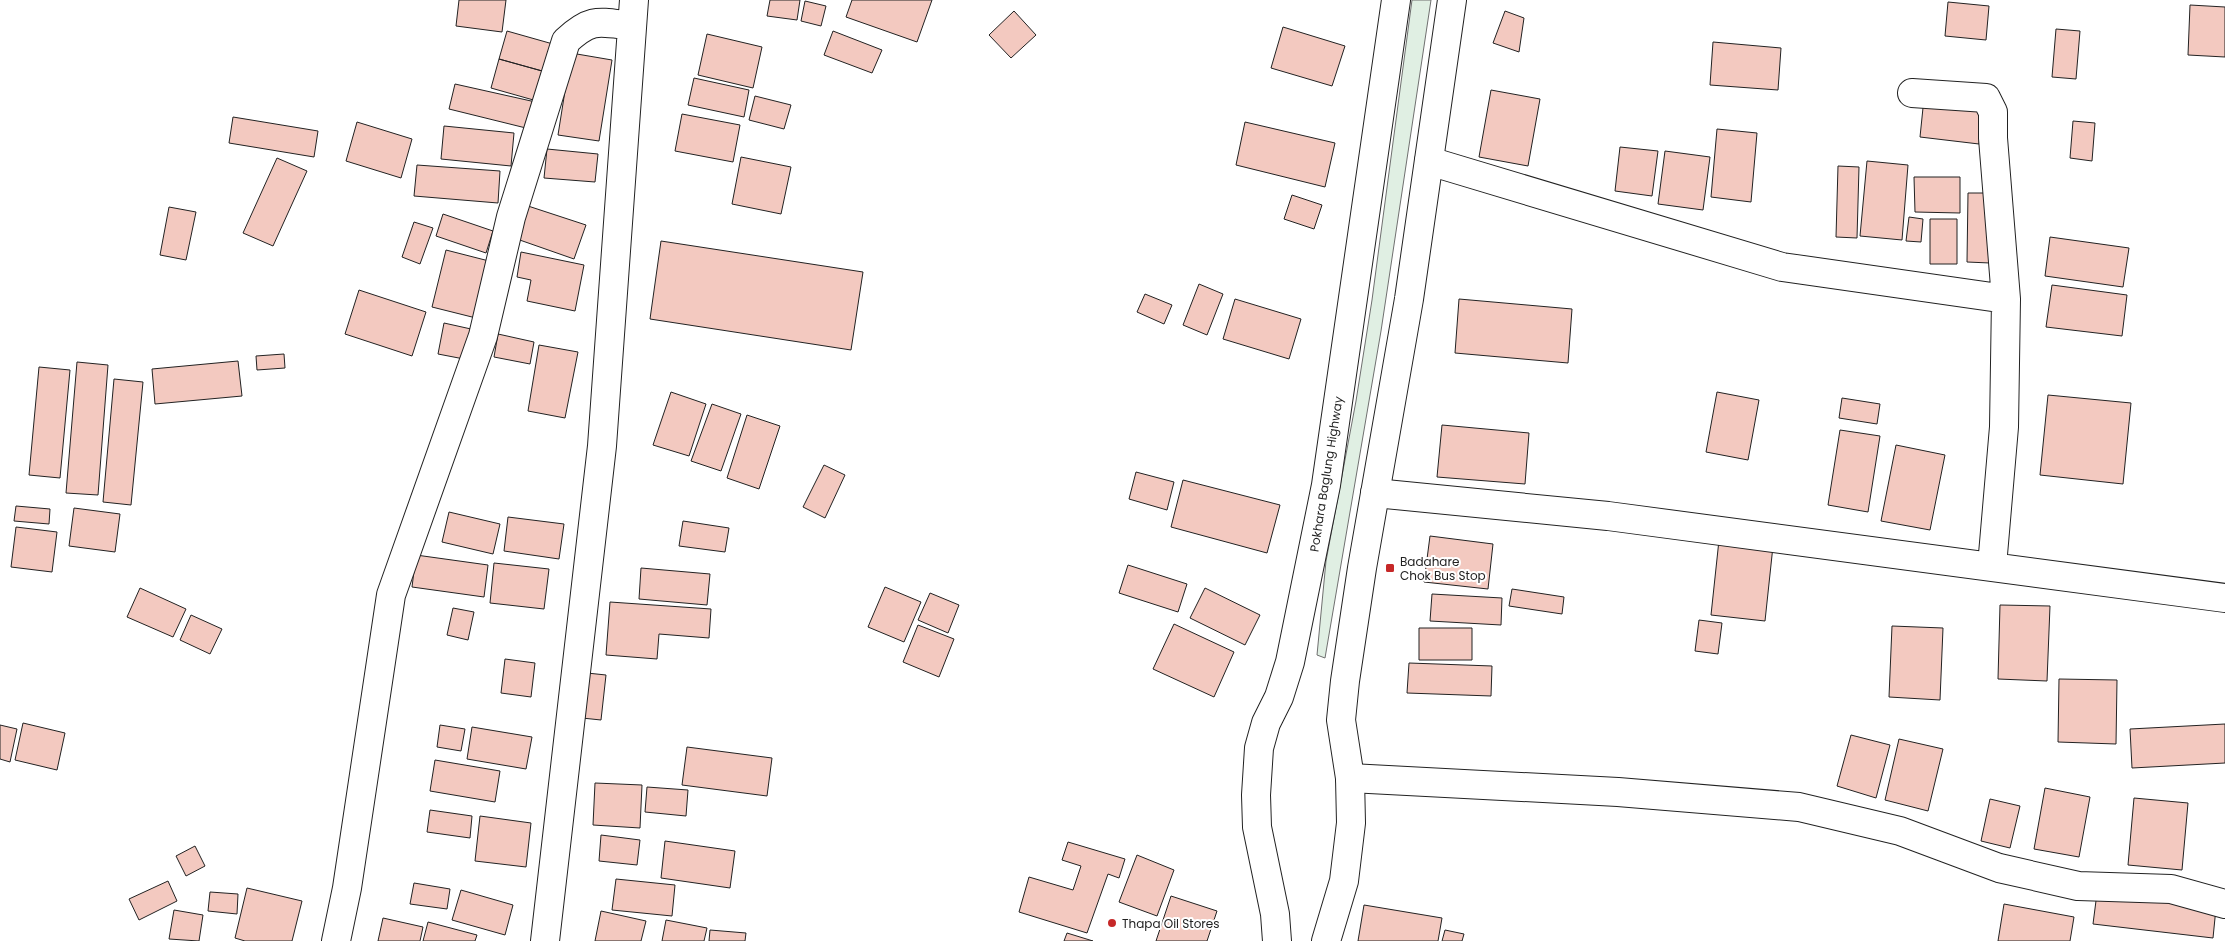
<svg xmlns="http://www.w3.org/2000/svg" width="2225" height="941" viewBox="0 0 2225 941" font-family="Poppins,sans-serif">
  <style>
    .green { fill: #e0efe3; stroke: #6f6f6f }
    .building { fill: #f3c9c0; stroke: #222 }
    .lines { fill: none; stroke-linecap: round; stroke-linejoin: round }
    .minor-casing { stroke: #222; stroke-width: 30 }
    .highway-casing { stroke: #222; stroke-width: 30 }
    .minor { stroke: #fff; stroke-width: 28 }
    .highway { stroke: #fff; stroke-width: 28 }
    .poi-dot { fill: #c62828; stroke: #fff; stroke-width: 2 }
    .labels { text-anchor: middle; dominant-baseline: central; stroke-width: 4; stroke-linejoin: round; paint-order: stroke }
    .street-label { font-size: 12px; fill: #222; stroke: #fff }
    .poi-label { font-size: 12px; fill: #222; stroke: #fff; text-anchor: start }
  </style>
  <rect width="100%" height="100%" fill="#fff"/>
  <!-- green -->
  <path class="green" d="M1412,0H1431L1381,331L1325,658L1317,655L1326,561L1356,401L1372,300Z"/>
  <!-- building -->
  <path class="building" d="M459,0H506L502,32L456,26Z
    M770,0H800L797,20L767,16Z
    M852,0H932L917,42L846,17Z
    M805,1L826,6L821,26L801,21Z
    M1948,2L1989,6L1986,40L1945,36Z
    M2190,5L2225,7V57L2188,55Z
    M1014,11L1036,35L1011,58L989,35Z
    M1505,11L1524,18L1519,52L1493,43Z
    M1283,27L1345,46L1332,86L1271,68Z
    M2056,29L2080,31L2076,79L2052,77Z
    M507,31L560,46L553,74L499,59Z
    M833,31L882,50L872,73L824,55Z
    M707,34L762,47L753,88L698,75Z
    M1713,42L1781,48L1778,90L1710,85Z
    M571,53L612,60L599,141L558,135Z
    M499,59L553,74L544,103L491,88Z
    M694,78L749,90L744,117L688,105Z
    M455,84L540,103L534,130L449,109Z
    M1491,90L1540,99L1528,166L1479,157Z
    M755,96L791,105L784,129L749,120Z
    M1924,98L1983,105L1979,144L1920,137Z
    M682,114L740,125L733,162L675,151Z
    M233,117L318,131L314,157L229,143Z
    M2073,121L2095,123L2092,161L2070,158Z
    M357,122L412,139L401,178L346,161Z
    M1245,122L1335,143L1325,187L1236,165Z
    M444,126L514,133L511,166L441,159Z
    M1717,129L1757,133L1751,202L1711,197Z
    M1620,147L1658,151L1652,196L1615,191Z
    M547,149L598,154L595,182L544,178Z
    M1665,151L1710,157L1703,210L1658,204Z
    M741,157L791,167L781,214L732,204Z
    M277,158L307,171L273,246L243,233Z
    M1867,161L1908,165L1902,240L1860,236Z
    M417,165L500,171L498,203L414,196Z
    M1838,166L1859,167L1857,238L1836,237Z
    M1914,177H1960V213L1915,212Z
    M1968,193H1991L1990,263L1967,262Z
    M1292,195L1322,205L1314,229L1284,219Z
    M525,205L586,225L574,259L514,238Z
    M169,207L196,212L186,260L160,255Z
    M443,214L493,231L486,253L436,236Z
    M1909,217L1923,219L1921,242L1906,241Z
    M1930,219H1957V264H1930Z
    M414,222L433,228L420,264L402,257Z
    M2050,237L2129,248L2123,287L2045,276Z
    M661,241L863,272L851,350L650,319Z
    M446,250L489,261L476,318L432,307Z
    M521,252L584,265L575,311L527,301L531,280L517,277Z
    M1199,284L1223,294L1207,335L1183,325Z
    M2052,285L2127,295L2122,336L2046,327Z
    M359,290L426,312L412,356L345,334Z
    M1145,294L1172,305L1164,324L1137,312Z
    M1235,299L1301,319L1289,359L1223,339Z
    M1459,299L1572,309L1568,363L1455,353Z
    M444,323L471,329L464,359L438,354Z
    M498,334L534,342L530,364L494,357Z
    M539,345L578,352L565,418L528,411Z
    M284,354L285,368L257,370L256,356Z
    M238,361L242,396L155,404L152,369Z
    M77,362L108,365L98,495L66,493Z
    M39,367L70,370L60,478L29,475Z
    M114,379L143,382L131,505L103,502Z
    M671,392L706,404L689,456L653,445Z
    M1717,392L1759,400L1748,460L1706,452Z
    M2048,395L2131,403L2123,484L2040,475Z
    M1842,398L1880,404L1877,424L1839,418Z
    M712,404L741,414L721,471L691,461Z
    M747,415L780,426L759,489L727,478Z
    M1442,425L1529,433L1525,484L1437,477Z
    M1840,430L1880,436L1868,512L1828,505Z
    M1896,445L1945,455L1930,530L1881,521Z
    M824,465L845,475L825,518L803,507Z
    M1136,472L1174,482L1167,510L1129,499Z
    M1183,480L1280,505L1267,553L1171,527Z
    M16,506L50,509L49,524L14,521Z
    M74,508L120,514L115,552L69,546Z
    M449,512L500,524L493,554L442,542Z
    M508,517L564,524L559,559L504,551Z
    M683,521L729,528L725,552L679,546Z
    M16,527L57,532L52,572L11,567Z
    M1430,536L1493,544L1488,589L1424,582Z
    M1719,540L1773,546L1765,621L1711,615Z
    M416,555L488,565L484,597L412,587Z
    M494,563L549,569L544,609L490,603Z
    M1128,565L1187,584L1178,612L1119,593Z
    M641,568L710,574L707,605L639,599Z
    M885,587L921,602L904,642L868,627Z
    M140,588L186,609L173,637L127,617Z
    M1205,588L1260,615L1245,645L1190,618Z
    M1512,589L1564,597L1562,614L1509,606Z
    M930,593L959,605L948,633L918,620Z
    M1432,594L1502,598L1501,625L1430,621Z
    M610,602L711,609L709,638L659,634L657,659L606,655Z
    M2000,605L2050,606L2047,681L1998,679Z
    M453,608L474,612L468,640L447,635Z
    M191,615L222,629L210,654L180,640Z
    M1699,620L1722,623L1718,654L1695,651Z
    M1174,624L1234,652L1214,697L1153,669Z
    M918,625L954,639L939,677L903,662Z
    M1892,626L1943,628L1940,700L1889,697Z
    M1419,628H1472V660H1419Z
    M505,659L535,663L531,697L501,693Z
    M1409,663L1492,666L1491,696L1407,693Z
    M587,673L606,675L601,720L582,718Z
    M2059,679L2117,680L2116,744L2058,742Z
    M23,723L65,733L57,770L15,760Z
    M2225,724V763L2132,768L2130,729Z
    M0,725L17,729L10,762L0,759Z
    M440,725L465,729L461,751L437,747Z
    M472,727L532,737L526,769L467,759Z
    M1851,735L1890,745L1876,798L1837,786Z
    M1899,739L1943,749L1928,811L1885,800Z
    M687,747L772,758L767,796L682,785Z
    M435,760L500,771L495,802L430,791Z
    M595,783L642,785L640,828L593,825Z
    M647,787L688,790L686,816L645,812Z
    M2045,788L2090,797L2079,857L2034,849Z
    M2134,798L2188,803L2182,870L2128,865Z
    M1990,799L2020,806L2010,848L1981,841Z
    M430,810L472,816L470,838L427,832Z
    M480,816L531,823L526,867L475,861Z
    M601,835L640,840L637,865L599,861Z
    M665,841L735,851L730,888L661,878Z
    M1068,842L1125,859L1119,878L1108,874L1087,933L1019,912L1029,877L1073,890L1081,866L1062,860Z
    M195,846L205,866L186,876L176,856Z
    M1137,855L1174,870L1157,916L1119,902Z
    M616,879L675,885L672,916L612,910Z
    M168,881L177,901L139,920L129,899Z
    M414,883L450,889L447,909L410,904Z
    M247,888L302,901L292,941H245L235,938Z
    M461,890L513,905L505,935L452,920Z
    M210,892L238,894L237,914L208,911Z
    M2097,893L2216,908L2213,938L2093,924Z
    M1171,896L1217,911L1207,941H1156Z
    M2004,904L2074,917L2070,941H1998Z
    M1364,905L1442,918L1438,941H1358Z
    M174,910L203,915L199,941L169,939Z
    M601,911L646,921L641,941H595Z
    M383,918L423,927L420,941H378Z
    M666,920L707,928L704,941H662Z
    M428,922L477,935L475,941H423Z
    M710,930L746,933L745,941H709Z
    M1445,930L1464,934L1462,941H1442Z
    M1067,933L1093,941H1064Z"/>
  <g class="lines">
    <!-- minor casing -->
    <g class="minor-casing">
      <path id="minor" d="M1912,93L1986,98L1993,112V138L2006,299L2004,427L1992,566
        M1429,161L1782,267L2006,299
        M1375,493L1608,516L2225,598
        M1350,778L1618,792L1799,807L1900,831L1999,868L2078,886L2171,889L2225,904
        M336,941L347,888L391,595L483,336L511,217L566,41C592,17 599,22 632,26
        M545,941L602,446L634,0"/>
    </g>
    <!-- highway casing -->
    <g class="highway-casing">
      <path id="highway" d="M1277,941L1275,914L1257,827L1256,795L1259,748L1266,723L1279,697L1290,662L1326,485L1396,0
        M1326,941L1344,881L1351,823L1350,778L1341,720L1345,681L1362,568L1409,299L1452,0"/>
    </g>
    <!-- minor -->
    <use href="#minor" class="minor"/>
    <!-- highway -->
    <use href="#highway" class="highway"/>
  </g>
  <!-- markers -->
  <g class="poi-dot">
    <rect x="1385" y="563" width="10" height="10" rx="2.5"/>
    <circle cx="1112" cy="923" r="5"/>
  </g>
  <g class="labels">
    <!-- street labels -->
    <g class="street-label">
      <text transform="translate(1326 474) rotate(-81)">Pokhara Baglung Highway</text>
    </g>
    <!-- poi labels -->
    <g class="poi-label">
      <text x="1400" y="561">Badahare<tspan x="1400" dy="14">Chok Bus Stop</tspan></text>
      <text x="1122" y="923">Thapa Oil Stores</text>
    </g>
  </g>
</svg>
